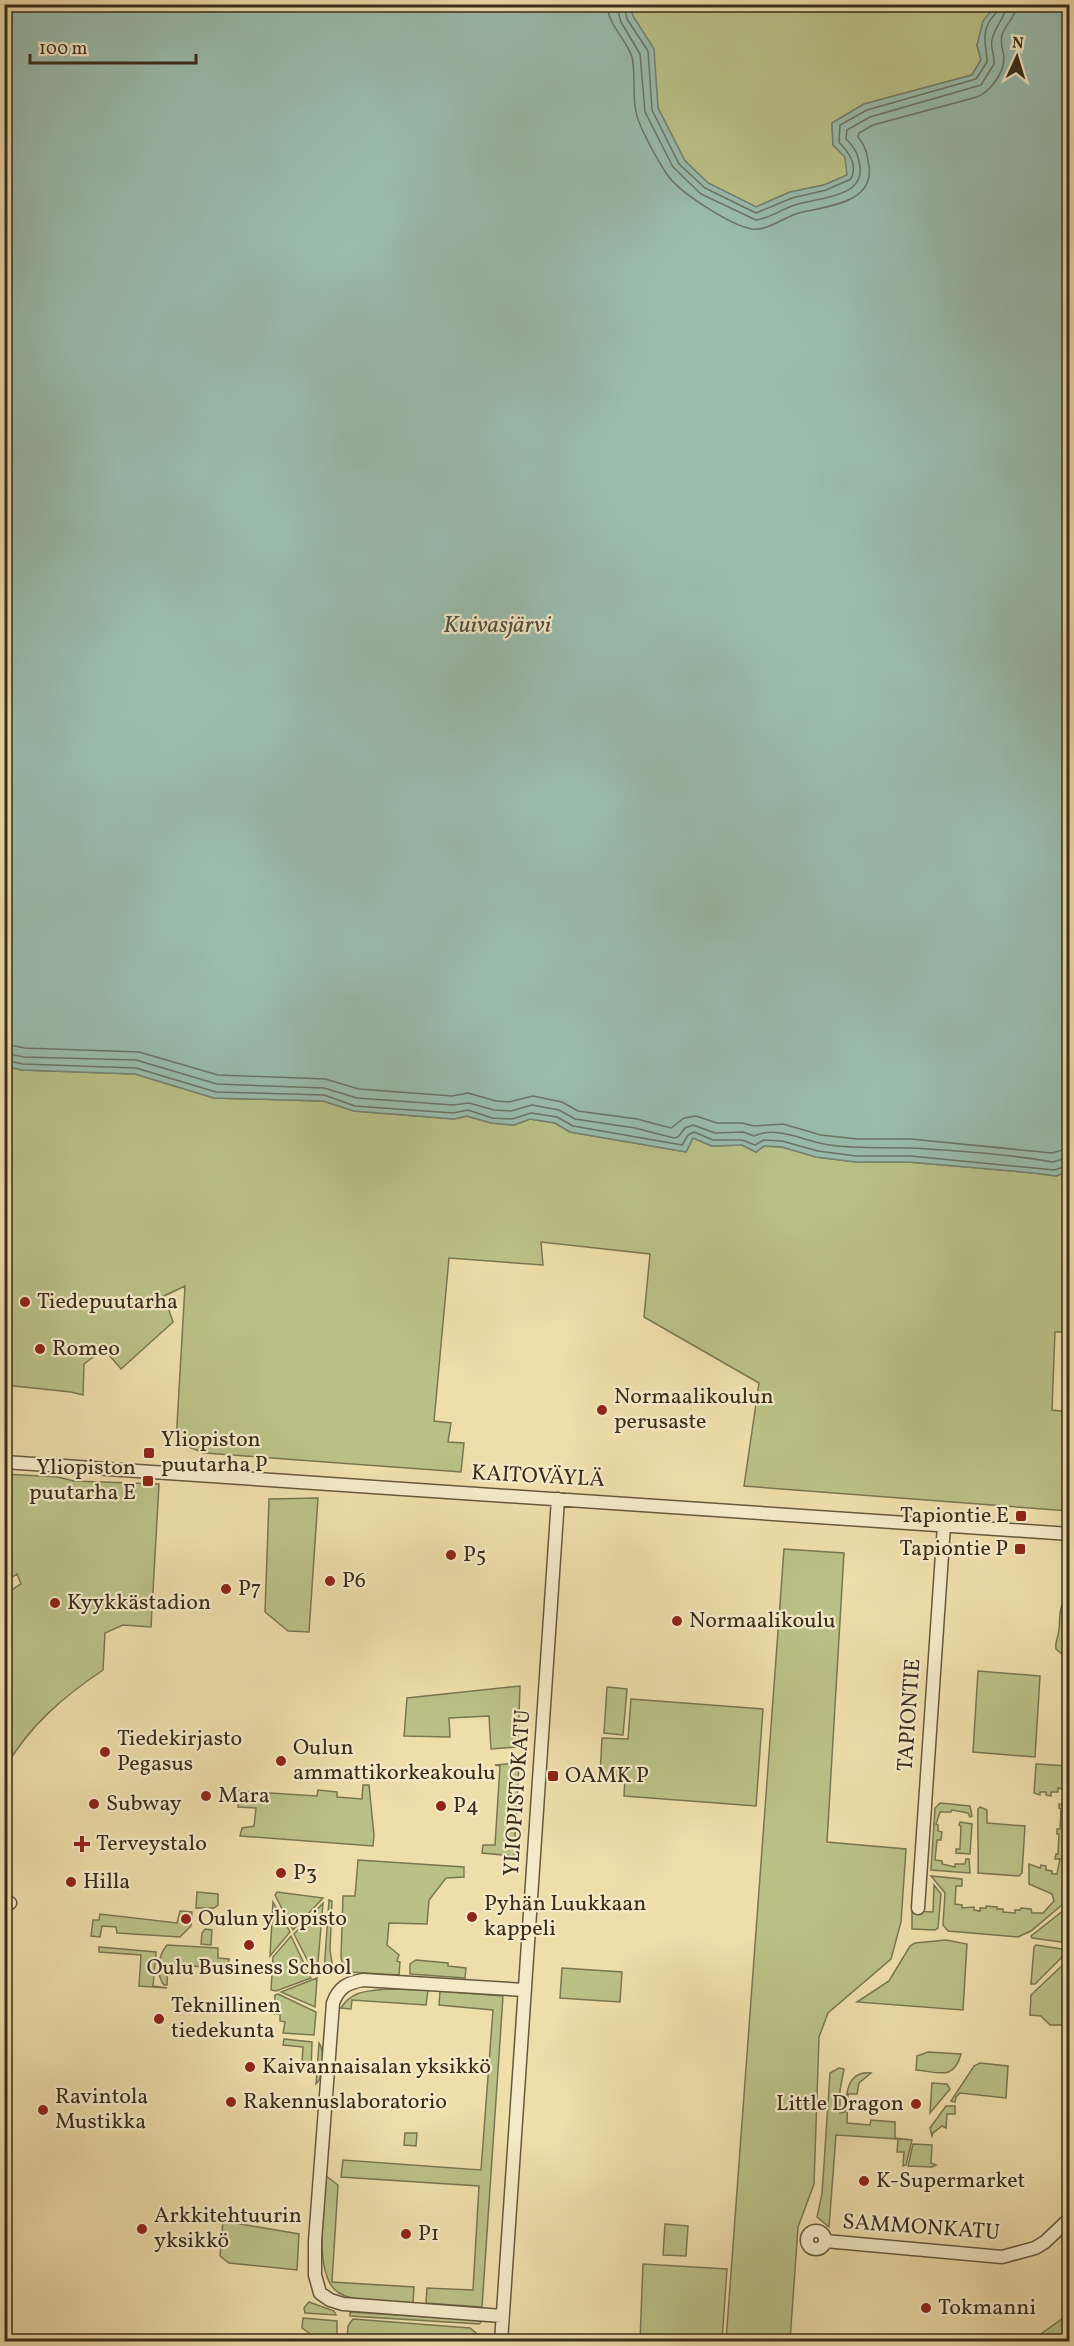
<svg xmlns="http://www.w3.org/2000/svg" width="1074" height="2346" viewBox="0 0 1074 2346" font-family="Vollkorn,serif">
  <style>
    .green { fill: #bac187; stroke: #7a7652; stroke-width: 1.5 }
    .water { fill: #99bcad; stroke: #738273; stroke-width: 1.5 }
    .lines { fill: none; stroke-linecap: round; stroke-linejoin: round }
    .shore { stroke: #6a7465; stroke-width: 1.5 }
    .minor-casing { stroke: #675840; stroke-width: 15 }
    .minor { stroke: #f4eac8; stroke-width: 12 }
    .poi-dot { fill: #8f2418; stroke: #f4eac8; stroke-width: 2 }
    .labels { text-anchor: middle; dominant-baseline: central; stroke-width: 4.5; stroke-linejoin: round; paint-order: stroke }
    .poi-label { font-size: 22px; fill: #3a2c1d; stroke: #f4eac8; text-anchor: start }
    .street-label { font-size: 22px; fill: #3a2c1d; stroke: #f4eac8 }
    .water-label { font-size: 24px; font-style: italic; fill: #525041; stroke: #f4eac8 }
  </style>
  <rect width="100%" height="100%" fill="#eedeaa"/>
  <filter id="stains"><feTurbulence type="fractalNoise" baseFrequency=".00333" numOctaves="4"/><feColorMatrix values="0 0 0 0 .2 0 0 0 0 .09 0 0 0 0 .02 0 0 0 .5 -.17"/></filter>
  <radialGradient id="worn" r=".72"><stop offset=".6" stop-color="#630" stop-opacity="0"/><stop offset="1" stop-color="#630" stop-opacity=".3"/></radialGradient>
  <!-- green -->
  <path class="green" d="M629,5H996L993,8L977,45L981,60L972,75L864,104L832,123L833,145L845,157L848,175L824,185L790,192L756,207L708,183L685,161L658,108L653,49L633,16Z
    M4,1066L22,1070L135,1074L214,1098L323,1101L354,1111L454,1119L467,1116L491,1123L514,1125L530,1119L555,1123L570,1132L686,1152L693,1138L712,1146L742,1145L756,1152L764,1146L782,1147L816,1157L856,1162H909L1034,1173L1056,1176L1069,1171V1332H1055L1052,1410L1069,1412V1511L744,1486L759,1383L644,1317L650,1254L541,1242L543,1265L449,1258L434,1421L451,1423L448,1442L464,1443L461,1472L204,1453L176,1442L185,1286L164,1296L173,1322L121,1369L104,1349L84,1364L83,1395L71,1392L5,1385Z
    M5,1474L58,1477L74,1481L159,1484L151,1627L123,1625L105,1633L103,1670C63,1697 29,1726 5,1768V1594L21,1584L17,1574L5,1582Z
    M318,1498L309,1632L288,1631L265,1612L269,1499Z
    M784,1549L844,1553L827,1842L906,1849L901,1922L891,1959L828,2013L819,2037L814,2184L798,2227L790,2341H726Z
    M1069,1604V1653L1062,1654L1056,1649C1055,1643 1057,1640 1058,1635C1061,1624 1058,1615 1062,1605Z
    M978,1671L1040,1676L1035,1757L973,1752Z
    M520,1686L518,1747L491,1749L489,1716L449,1718L450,1737L404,1736L407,1698Z
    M607,1687L627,1689L623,1735L604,1733Z
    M631,1699L763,1709L756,1806L624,1796L625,1776L600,1775L602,1738L628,1739Z
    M519,1763L514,1856L482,1853L483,1845H495L500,1766L495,1765Z
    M1036,1764L1069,1766V1899L1031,1931L1018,1937L948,1931L943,1925L945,1893L931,1876L962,1879V1886H956L955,1904L962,1905V1908L974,1907V1910L980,1911V1908H986V1906L997,1907V1909H1003V1912L1015,1913V1910H1020L1021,1908L1031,1909L1032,1913H1043L1054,1901L1052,1894L1029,1884V1864L1040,1868L1041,1865L1046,1866V1870L1052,1871V1874H1057L1060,1859H1055L1056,1854H1058L1059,1834H1057V1829H1060L1061,1809L1059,1808V1804H1065V1793L1063,1792V1789L1058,1788V1792H1051V1796L1046,1795V1792H1040V1795L1034,1793Z
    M363,1785H369L374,1835L373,1846L240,1836L242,1828L254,1826L256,1808L238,1807L239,1791L317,1796L318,1790L337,1792V1797L362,1799Z
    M940,1803L970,1806L972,1816L970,1817L968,1813L952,1810L951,1812H940L936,1824L938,1825V1831L942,1832L941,1840H937L935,1860L942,1861V1864L955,1867V1864H965L966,1859H969L970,1873L931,1870L935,1808Z
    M980,1807L987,1810V1823L1025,1826L1022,1873L1019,1876L978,1873C979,1851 977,1831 978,1809Z
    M960,1822L972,1824L970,1854L956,1853V1849H960L961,1826L959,1825Z
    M358,1860L464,1867V1877L446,1878L429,1900L427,1924L389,1923L387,1945L399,1955L397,1961L400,1962L399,1975L348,1972L343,1966L341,1958L343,1896H355Z
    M934,1885L941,1894L938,1928L935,1930L912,1929V1911L933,1912Z
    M197,1892L218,1894V1905L214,1908H196Z
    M277,1892L323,1898L293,1930L275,1895Z
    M329,1900L332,1901L330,1950L333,1969L324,1972Z
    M273,1902L290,1932L270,1956Z
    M323,1903L317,1974L314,1973L294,1934Z
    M1069,1906L1068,1943L1032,1938L1031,1936Z
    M180,1911L192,1912L191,1926L180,1937L117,1933L116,1927L102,1926L100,1937L91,1936L93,1920H99L100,1914L177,1923Z
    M205,1929L212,1930L211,1945L201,1944L202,1933Z
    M291,1936L311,1978L276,1991L271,1990L273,1957Z
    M946,1940L967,1944L963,2010L857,2002L889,1981L910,1946L915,1943Z
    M167,1945L218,1948V1958L229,1959L228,1969L168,1964L167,1985H164C155,1973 158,1956 167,1945Z
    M1036,1945L1069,1950L1035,1984H1031L1034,1947Z
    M99,1947L156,1952L153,1986L167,1988L139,1986L141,1955L99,1952Z
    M1069,1959L1066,2025H1050L1041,2016L1030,2015L1031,1995Z
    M416,1960L448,1963V1966L466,1968L465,1978L410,1974V1964Z
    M562,1968L622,1972L620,2002L560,1998Z
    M317,1978L315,2007L281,1992Z
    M387,1989L428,1990L426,2005L352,2000L351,2009L341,2008C352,1990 368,1991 387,1989Z
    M440,1991L503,1996L482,2307L426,2303L427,2288L473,2290L479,2186L341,2177L343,2160L481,2170L493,2010L439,2005Z
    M278,1994L316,2012L314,2035L283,2033L285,2022L280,2021V2014H274L275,1995Z
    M284,2039L312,2042L311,2072L302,2063L303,2047L283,2045Z
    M319,2043C325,2052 324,2077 316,2084Z
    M928,2052L961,2054C954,2081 939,2072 916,2070L917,2056Z
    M980,2063L1008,2066L1006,2098L960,2093L956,2097L955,2102L951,2101L974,2066Z
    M839,2068L844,2069L840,2090V2113L845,2112C846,2094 847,2070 871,2073L859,2083L857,2094H848L847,2123L870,2125L871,2120L895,2122V2138L912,2140L906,2165L903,2166L904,2152H897L898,2139L836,2135L829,2227L817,2217L822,2194L830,2073Z
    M932,2083L947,2084L950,2089L930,2113Z
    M946,2106H955V2114H947L946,2128L942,2126L933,2133L932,2136L930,2128Z
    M405,2133H417L416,2146L404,2145Z
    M913,2144L932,2145L931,2163L936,2165L932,2167L908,2166Z
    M326,2176L338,2185L332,2282L414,2287L413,2303C392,2302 356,2303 339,2293C312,2277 325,2204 326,2176Z
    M223,2221L299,2234L297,2270L229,2263L220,2256Z
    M665,2224L688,2226L686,2256L663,2255Z
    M643,2264L727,2269L722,2341H640Z
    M309,2302L334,2311L336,2315L305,2313L304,2308Z
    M350,2312L478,2320L481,2322L479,2324L350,2316Z
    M1069,2314V2341H1031Z
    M303,2318L337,2321V2341H320L302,2328Z
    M353,2319L470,2328L482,2338L481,2341H347L348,2326Z"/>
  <!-- water -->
  <path class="water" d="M4,5H629L633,16L654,49L658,108L685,161L708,183L756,207L790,192L824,185L847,175L845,157L833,145L832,123L864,104L972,75L981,60L977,45L983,21L996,5H1069V1171L1056,1176L1034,1173L909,1162H856L816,1157L782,1147L764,1146L756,1152L742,1145L712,1146L693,1138L686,1152L570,1132L555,1123L530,1119L514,1125L491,1123L467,1116L454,1119L354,1111L323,1101L214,1098L135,1074L22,1070L5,1066Z"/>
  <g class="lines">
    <!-- shore -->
    <path class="shore" d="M607,4C608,26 626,38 632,57C636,75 632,94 636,112C638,125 658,161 666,173C678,192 730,225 752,229C768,231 784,217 799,213C826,206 874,204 869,166C867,154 866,146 858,137L859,133L873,125L977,97C990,92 1004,73 1004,58C1003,49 1000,44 1002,35C1006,23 1016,18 1016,4
      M616,4L621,22L640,54L645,112L673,167L701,194L756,220C770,218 782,209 795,205C816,198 864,198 860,167C858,154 856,149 846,139L847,130L870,117L981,85L994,64C995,55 990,48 992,40C995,25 1006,17 1007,4
      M624,4L627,19L648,51L652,110L679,164L705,188L756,213L792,198L826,190L851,179C858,164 849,153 839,142L840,125L867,110L976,79L987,62C987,47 981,37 989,22C993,15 999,12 1000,4
      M4,1044L25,1048L139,1052L218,1075L325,1079L359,1089L452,1096L468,1093L496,1101L509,1102L533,1096L562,1102L578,1111L637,1119L671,1128L684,1118L696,1116L717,1123H742L754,1126L783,1124L821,1135L857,1139H911L1052,1153L1070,1148
      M4,1053L24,1057L136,1060L217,1084L324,1088L357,1098L453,1105L469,1103L494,1110L511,1111L532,1105L559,1110L575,1119L635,1128L674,1138L678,1137L685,1128L693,1125L715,1133L743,1132L754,1136C778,1125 805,1142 830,1145C857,1149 884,1147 912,1148C958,1151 1007,1154 1053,1162L1070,1157
      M4,1060L23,1064L136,1068L216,1092L324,1095L355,1106L453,1113L468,1110L492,1118L512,1119L531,1113L557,1117L573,1126L682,1145L688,1135L694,1132L713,1140H742L755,1145L764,1140L782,1141L818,1151L856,1156H910L1054,1170L1070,1165"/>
    <!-- minor casing -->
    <g class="minor-casing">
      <path id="minor" d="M4,1462L1070,1534
        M4,1901L10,1903
        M918,1908L944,1525
        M807 2240a9 9 0 1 1 18 0a9 9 0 1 1-18 0Z
        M825,2241L1002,2257L1035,2248L1045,2242L1067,2221L1070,2215
        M502,2316L343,2304L330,2300L320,2293L315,2275V2241L333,2003C339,1987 347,1983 363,1980L525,1990
        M501,2342L558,1499"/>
    </g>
    <!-- minor -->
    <use href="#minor" class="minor"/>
  </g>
  <!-- markers -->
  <g class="poi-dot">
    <circle cx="25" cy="1302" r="6"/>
    <circle cx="40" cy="1349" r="6"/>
    <circle cx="602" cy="1410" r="6"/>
    <rect x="143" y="1447" width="12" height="12" rx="3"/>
    <rect x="142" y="1475" width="12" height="12" rx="3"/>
    <rect x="1015" y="1510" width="12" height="12" rx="3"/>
    <rect x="1014" y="1543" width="12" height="12" rx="3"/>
    <circle cx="451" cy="1555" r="6"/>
    <circle cx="330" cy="1581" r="6"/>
    <circle cx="226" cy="1589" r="6"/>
    <circle cx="55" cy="1603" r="6"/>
    <circle cx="677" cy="1621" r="6"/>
    <circle cx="105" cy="1752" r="6"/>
    <circle cx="281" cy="1761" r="6"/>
    <rect x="547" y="1770" width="12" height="12" rx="3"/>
    <circle cx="206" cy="1796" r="6"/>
    <circle cx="94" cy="1804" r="6"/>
    <circle cx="441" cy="1806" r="6"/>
    <path d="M79 1835h6v6h6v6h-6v6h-6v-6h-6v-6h6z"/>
    <circle cx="281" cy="1873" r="6"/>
    <circle cx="71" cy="1882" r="6"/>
    <circle cx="472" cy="1917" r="6"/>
    <circle cx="186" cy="1919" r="6"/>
    <circle cx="249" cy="1945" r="6"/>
    <circle cx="159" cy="2019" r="6"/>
    <circle cx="250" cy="2067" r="6"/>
    <circle cx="231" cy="2102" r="6"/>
    <circle cx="916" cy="2104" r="6"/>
    <circle cx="43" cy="2110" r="6"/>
    <circle cx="864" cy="2181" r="6"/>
    <circle cx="142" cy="2229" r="6"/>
    <circle cx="406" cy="2234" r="6"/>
    <circle cx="926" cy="2308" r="6"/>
  </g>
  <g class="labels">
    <!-- poi labels -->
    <g class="poi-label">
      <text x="37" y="1302">Tiedepuutarha</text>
      <text x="52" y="1349">Romeo</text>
      <text x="614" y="1397">Normaalikoulun<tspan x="614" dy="25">perusaste</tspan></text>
      <text x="161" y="1440">Yliopiston<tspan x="161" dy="25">puutarha P</tspan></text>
      <text x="136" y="1468" text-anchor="end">Yliopiston<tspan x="136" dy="25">puutarha E</tspan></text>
      <text x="1009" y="1516" text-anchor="end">Tapiontie E</text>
      <text x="1008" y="1549" text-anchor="end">Tapiontie P</text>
      <text x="463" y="1555">P5</text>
      <text x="342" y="1581">P6</text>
      <text x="238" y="1589">P7</text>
      <text x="67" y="1603">Kyykkästadion</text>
      <text x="689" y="1621">Normaalikoulu</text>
      <text x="117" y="1739">Tiedekirjasto<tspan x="117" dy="25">Pegasus</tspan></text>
      <text x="293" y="1748">Oulun<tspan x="293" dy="25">ammattikorkeakoulu</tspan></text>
      <text x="565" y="1776">OAMK P</text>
      <text x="218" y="1796">Mara</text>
      <text x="106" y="1804">Subway</text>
      <text x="453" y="1806">P4</text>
      <text x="96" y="1844">Terveystalo</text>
      <text x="293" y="1873">P3</text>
      <text x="83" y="1882">Hilla</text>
      <text x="484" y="1904">Pyhän Luukkaan<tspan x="484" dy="25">kappeli</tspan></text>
      <text x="198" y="1919">Oulun yliopisto</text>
      <text x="249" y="1968" text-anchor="middle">Oulu Business School</text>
      <text x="171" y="2006">Teknillinen<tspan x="171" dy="25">tiedekunta</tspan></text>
      <text x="262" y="2067">Kaivannaisalan yksikkö</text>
      <text x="55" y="2097">Ravintola<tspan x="55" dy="25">Mustikka</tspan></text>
      <text x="243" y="2102">Rakennuslaboratorio</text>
      <text x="904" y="2104" text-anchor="end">Little Dragon</text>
      <text x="876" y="2181">K-Supermarket</text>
      <text x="154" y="2216">Arkkitehtuurin<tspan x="154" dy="25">yksikkö</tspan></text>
      <text x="418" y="2234">P1</text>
      <text x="938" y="2308">Tokmanni</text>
    </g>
    <!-- street labels -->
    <g class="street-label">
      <text transform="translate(538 1477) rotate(3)">KAITOVÄYLÄ</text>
      <text transform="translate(910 1715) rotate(-86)">TAPIONTIE</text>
      <text transform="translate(518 1793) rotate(-86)">YLIOPISTOKATU</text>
      <text transform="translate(921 2228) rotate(4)">SAMMONKATU</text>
    </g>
    <!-- water labels -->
    <g class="water-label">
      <text x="497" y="626">Kuivasjärvi</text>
    </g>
  </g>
  <!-- margin -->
  <rect width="1074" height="2346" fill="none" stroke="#eedeaa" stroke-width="24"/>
  <rect x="6" y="6" width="1062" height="2334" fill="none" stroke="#3a2c1d" stroke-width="3"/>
  <rect x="12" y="12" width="1050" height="2322" fill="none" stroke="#3a2c1d" stroke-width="1.5"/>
  <!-- north arrow -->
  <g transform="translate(1017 57) rotate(4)" stroke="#f4eac8" stroke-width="4.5" paint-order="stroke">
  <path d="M0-4.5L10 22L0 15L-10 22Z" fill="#3a2c1d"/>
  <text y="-9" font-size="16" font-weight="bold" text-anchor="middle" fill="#3a2c1d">N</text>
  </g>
  <!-- scale -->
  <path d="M30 54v9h166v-9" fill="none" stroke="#3a2c1d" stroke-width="3"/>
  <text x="39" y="54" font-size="18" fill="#3a2c1d" stroke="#f4eac8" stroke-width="4.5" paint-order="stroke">100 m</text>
  <rect width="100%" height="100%" filter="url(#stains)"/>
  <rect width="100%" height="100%" fill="url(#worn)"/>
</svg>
